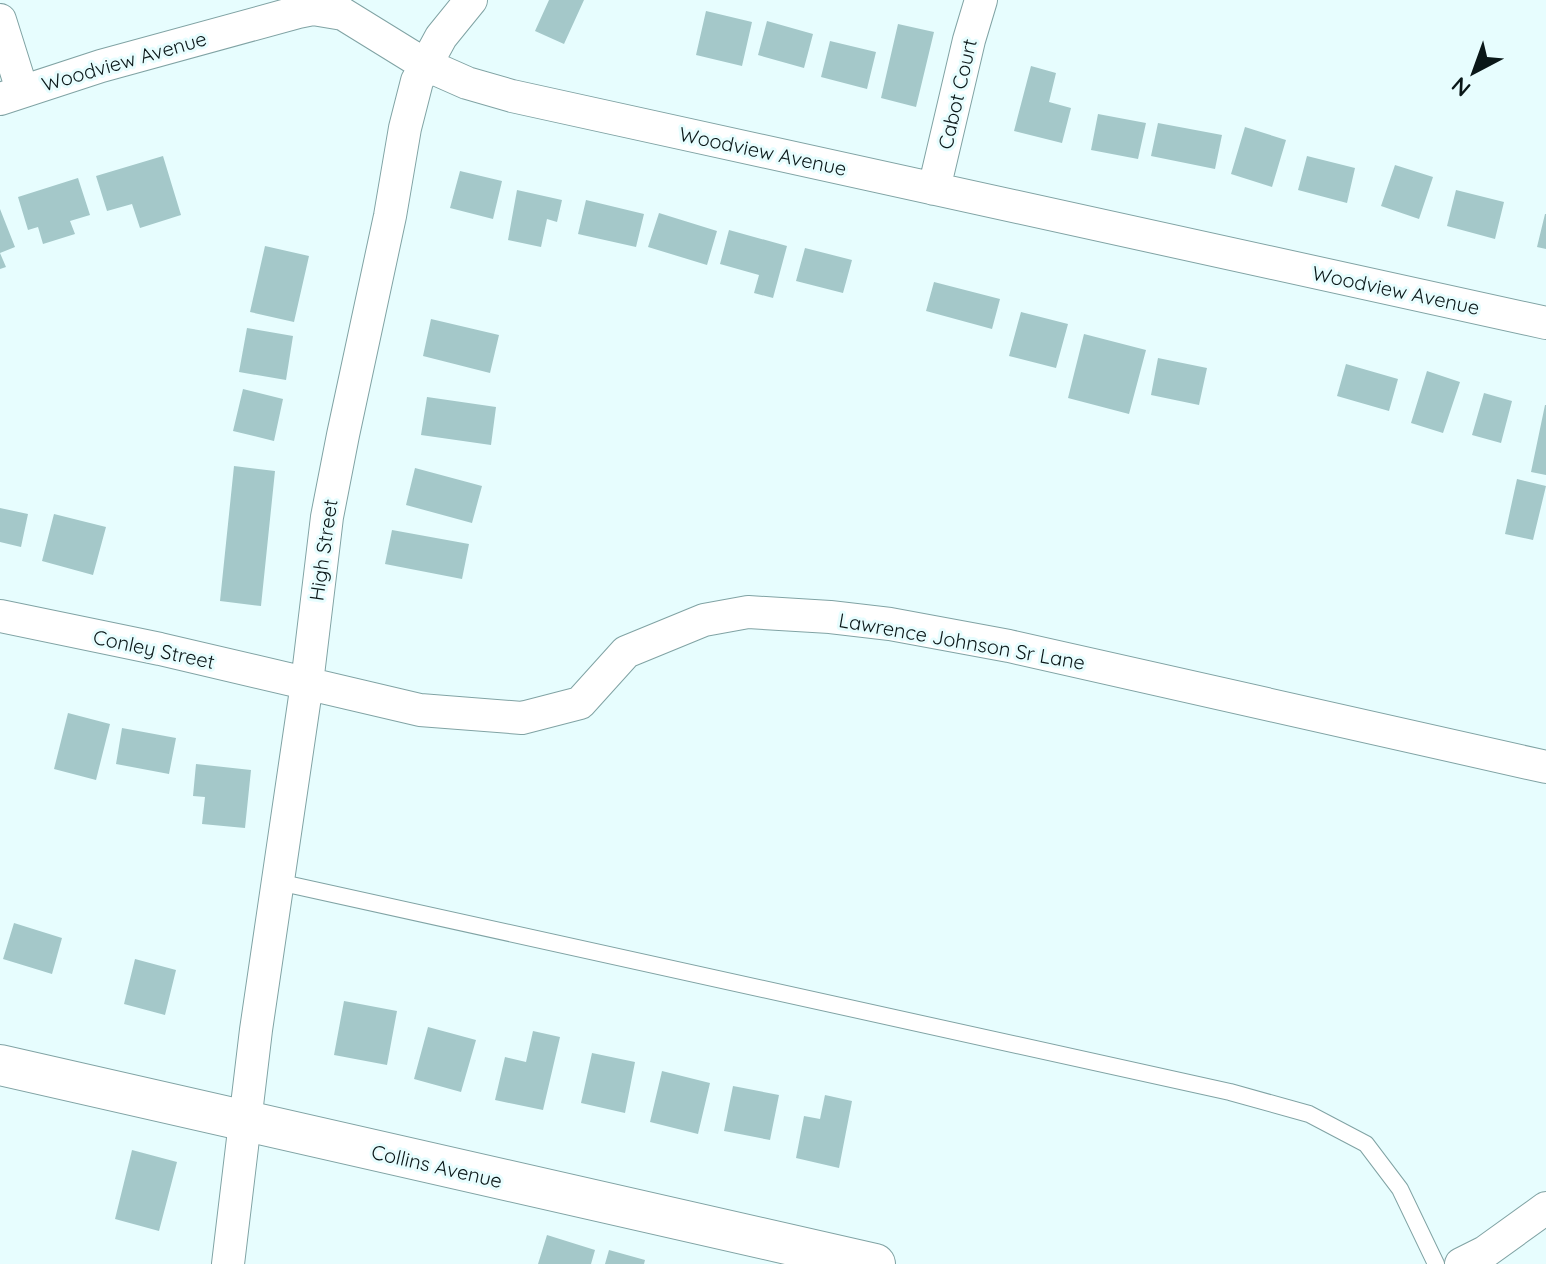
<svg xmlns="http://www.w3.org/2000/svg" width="1546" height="1264" viewBox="0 0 1546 1264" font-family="Quicksand,sans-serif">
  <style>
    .building { fill: #a4c8c9 }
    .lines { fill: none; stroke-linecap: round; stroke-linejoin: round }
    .service-casing { stroke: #80a3a4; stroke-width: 18 }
    .minor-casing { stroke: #80a3a4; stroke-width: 34 }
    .tertiary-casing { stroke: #80a3a4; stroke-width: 42 }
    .service { stroke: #fff; stroke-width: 16 }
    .minor { stroke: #fff; stroke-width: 32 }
    .tertiary { stroke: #fff; stroke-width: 40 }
    .labels { text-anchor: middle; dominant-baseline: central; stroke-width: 6; stroke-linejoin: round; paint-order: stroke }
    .street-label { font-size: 20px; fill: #0a1718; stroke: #e7fdfe }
  </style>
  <rect width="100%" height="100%" fill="#e7fdfe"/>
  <!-- building -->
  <path class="building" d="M549,0H584L564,44L535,31Z
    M706,11L752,22L742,66L696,55Z
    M767,21L813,34L804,68L758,55Z
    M898,24L934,32L916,107L881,98Z
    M830,41L876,52L867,89L821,77Z
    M1031,66L1056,73L1049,102L1071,108L1062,143L1014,131Z
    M1098,114L1146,123L1138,159L1091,150Z
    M1158,123L1222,135L1215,169L1151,156Z
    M1245,127L1286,140L1272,187L1231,174Z
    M163,156L181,215L140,228L132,204L107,211L96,176Z
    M1307,156L1355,168L1347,203L1298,190Z
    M1395,165L1433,177L1419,219L1381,206Z
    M460,171L502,181L493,219L450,208Z
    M78,178L90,215L70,221L75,234L43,244L38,227L28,230L18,197Z
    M517,190L562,200L557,222L547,219L541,247L508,240Z
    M1456,190L1504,202L1495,239L1447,226Z
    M586,200L644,214L636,247L578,234Z
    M0,209L15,247L0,253L6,267L0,269Z
    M659,213L717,231L707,265L648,247Z
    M1545,214H1546V249L1537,247Z
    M729,230L787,246L773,298L754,293L759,275L720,264Z
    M265,246L309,256L294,322L250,312Z
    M805,248L852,260L843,293L796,281Z
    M934,282L1000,299L992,329L926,311Z
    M1021,312L1068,324L1056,368L1009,356Z
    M431,319L499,335L490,373L423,356Z
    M247,328L293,336L286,380L239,372Z
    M1084,334L1146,350L1129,414L1068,398Z
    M1158,358L1207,368L1199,405L1151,395Z
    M1346,364L1398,379L1389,411L1337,396Z
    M1427,371L1460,382L1443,433L1411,423Z
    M243,389L283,399L274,441L233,431Z
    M1484,393L1512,401L1501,443L1472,435Z
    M427,397L496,407L491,445L421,435Z
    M1545,405H1546V475L1531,472Z
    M234,466L275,471L261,606L220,601Z
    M415,468L482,486L472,523L406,505Z
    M1517,479L1546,486L1533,540L1505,534Z
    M0,508L28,514L21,547L0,542Z
    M54,514L106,527L93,575L42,561Z
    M392,530L469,544L462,579L385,564Z
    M68,713L110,724L96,780L54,769Z
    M122,728L176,738L169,774L116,764Z
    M196,764L251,770L245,828L202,824L205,797L193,796Z
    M14,923L62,938L52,974L3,959Z
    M135,959L176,970L165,1015L124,1004Z
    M344,1001L397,1011L387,1065L334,1055Z
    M428,1027L476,1040L461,1092L414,1079Z
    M533,1031L560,1037L543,1110L495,1100L505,1057L526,1062Z
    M592,1053L635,1062L625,1113L581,1103Z
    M662,1071L710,1083L698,1134L650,1122Z
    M733,1086L779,1095L770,1140L724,1131Z
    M825,1095L852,1101L839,1168L796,1158L804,1116L820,1119Z
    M132,1150L177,1162L159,1231L115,1219Z
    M547,1235L595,1250L591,1264H538Z
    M609,1250L645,1260L644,1264H605Z"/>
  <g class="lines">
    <!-- service casing -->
    <g class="service-casing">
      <path id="service" d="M278,882L1230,1092L1309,1114L1366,1144L1400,1189L1436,1264"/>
    </g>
    <!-- minor casing -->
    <g class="minor-casing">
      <path id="minor" d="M0,20L22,90
        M0,99L101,66L298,12L313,9L343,14L424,64L467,83L512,96L1546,323
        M934,189L969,40L981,0
        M0,616L160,649L420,710L522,718L580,703L626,652L704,620L748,612L830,617L890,624L1009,646L1546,767
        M228,1264L256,1030L307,683L327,517L343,435L390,216L405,128L417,81L441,37L471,0
        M1461,1264L1485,1252L1546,1208"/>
    </g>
    <!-- tertiary casing -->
    <g class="tertiary-casing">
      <path id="tertiary" d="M0,1065L875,1264"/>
    </g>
    <!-- service -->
    <use href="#service" class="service"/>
    <!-- minor -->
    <use href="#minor" class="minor"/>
    <!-- tertiary -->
    <use href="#tertiary" class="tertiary"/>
  </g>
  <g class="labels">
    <!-- street labels -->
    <g class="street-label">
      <text transform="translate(124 61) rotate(-16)">Woodview Avenue</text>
      <text transform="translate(957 94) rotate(-77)">Cabot Court</text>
      <text transform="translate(763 151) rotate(12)">Woodview Avenue</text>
      <text transform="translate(1396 290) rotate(12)">Woodview Avenue</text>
      <text transform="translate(323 550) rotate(-82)">High Street</text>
      <text transform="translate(962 641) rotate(10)">Lawrence Johnson Sr Lane</text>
      <text transform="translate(154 649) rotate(12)">Conley Street</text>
      <text transform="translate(437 1166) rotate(13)">Collins Avenue</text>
    </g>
  </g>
  <!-- north arrow -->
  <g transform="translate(1474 72) rotate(221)" stroke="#e7fdfe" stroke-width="6" paint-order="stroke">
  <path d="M0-6L14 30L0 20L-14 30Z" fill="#0a1718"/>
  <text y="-12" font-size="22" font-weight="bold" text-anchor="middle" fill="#0a1718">N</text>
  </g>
</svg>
